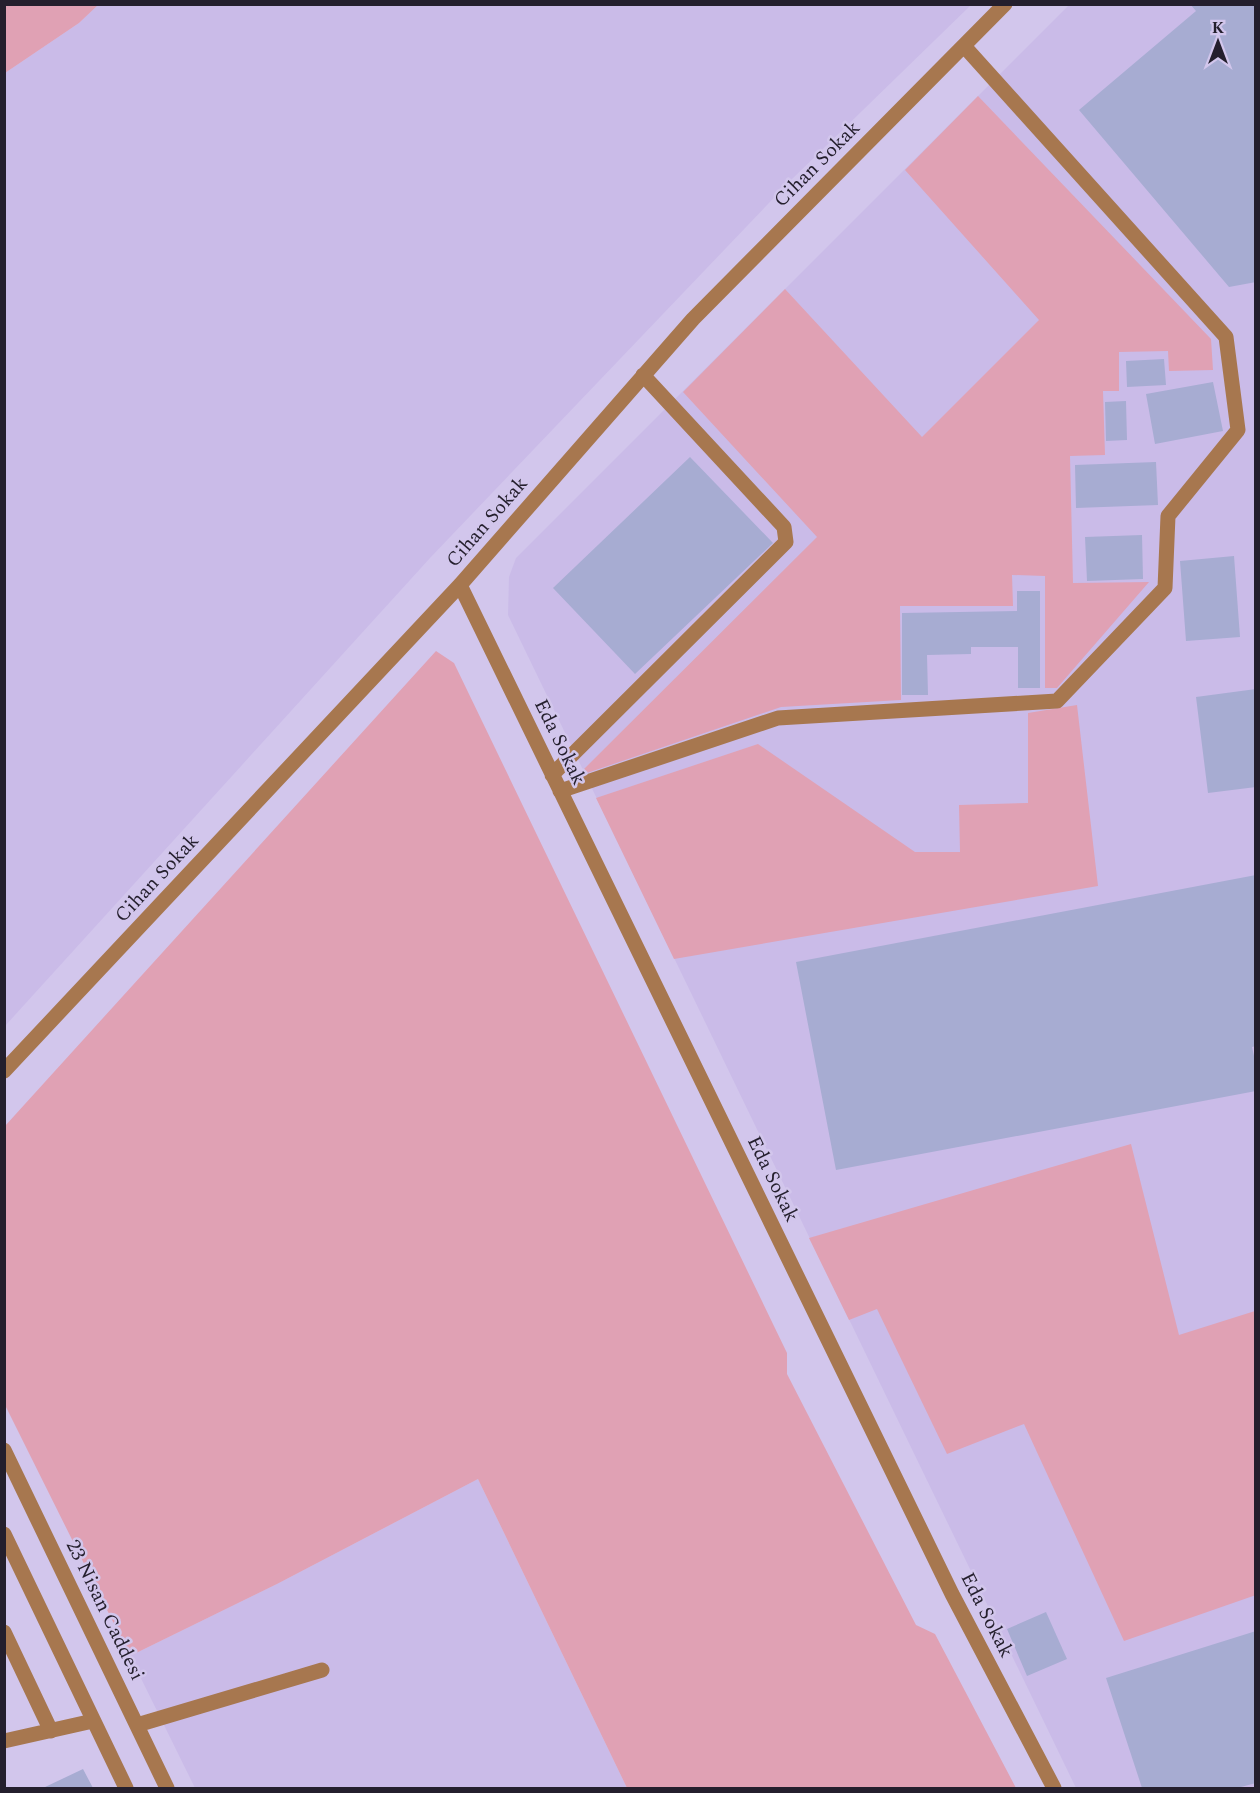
<svg xmlns="http://www.w3.org/2000/svg" width="1260" height="1793" viewBox="0 0 1260 1793" font-family="Spectral,serif">
  <style>
    .built { fill: #cabbe8 }
    .green { fill: #e0a1b4 }
    .building { fill: #a7acd2 }
    .lines { fill: none; stroke-linecap: round; stroke-linejoin: round }
    .minor { stroke: #a7774f; stroke-width: 15 }
    .labels { text-anchor: middle; dominant-baseline: central; stroke-width: 5; stroke-linejoin: round; paint-order: stroke }
    .street-label { font-size: 20px; fill: #241f2d; stroke: #d2c6ec }
  </style>
  <rect width="100%" height="100%" fill="#d2c6ec"/>
  <!-- built -->
  <path class="built" d="M98,5H971L790,181L430,558L5,1026V73L79,23Z
    M1069,5H1255V1788H1076L508,615L509,577L516,558Z
    M478,1479L627,1788H195L130,1656L277,1584Z"/>
  <!-- green -->
  <path class="green" d="M5,4H98V5L79,23L5,73Z
    M978,96L1211,339L1213,370L1169,371L1168,351L1119,352V391H1103L1105,455L1070,456L1073,583L1149,582L1057,688H1045V576L1012,575L1013,606H900L901,700L781,707L584,774L583,770L817,537L683,392L785,289L922,437L1039,320L905,170Z
    M436,651L454,663L787,1353V1374L916,1625L935,1634L1016,1788H627L478,1479L277,1584L130,1656L5,1405V1126Z
    M1077,705L1098,886L674,959L596,798L758,744L915,852H960L959,805L1028,803V713Z
    M1131,1144L1179,1335L1255,1311L1256,1595L1124,1641L1024,1424L947,1454L877,1309L849,1320L809,1238Z"/>
  <!-- building -->
  <path class="building" d="M1190,4H1256V282L1229,287L1079,110L1196,11Z
    M1164,359L1166,385L1127,387L1126,361Z
    M1213,382L1223,431L1155,444L1146,394Z
    M1126,401L1127,440L1106,441L1105,402Z
    M690,457L773,543L635,674L553,588Z
    M1156,462L1158,505L1076,508L1075,465Z
    M1142,535L1143,579L1087,581L1085,537Z
    M1234,556L1240,637L1186,641L1180,561Z
    M1017,591H1040V688H1018V647H971V654L927,655L928,695H902V613L1017,611Z
    M1256,689V787L1208,793L1196,697Z
    M1256,875V1046L1252,1047L1256,1065V1091L836,1170L796,962Z
    M1046,1612L1067,1659L1027,1676L1007,1629Z
    M1256,1631V1783L1237,1788H1142L1106,1678Z
    M83,1769L93,1788H43Z"/>
  <g class="lines">
    <!-- minor -->
    <path class="minor" d="M460,585L952,1594L1054,1788
      M552,775L786,542L784,527L643,375
      M560,791L778,718L1057,701L1165,588L1168,516L1238,430L1226,337L964,46
      M4,1071L460,585L693,319L1005,4
      M4,1450L167,1788
      M4,1534L126,1788
      M4,1632L51,1731
      M137,1725L322,1670
      M4,1741L93,1721"/>
  </g>
  <g class="labels">
    <!-- street labels -->
    <g class="street-label">
      <text transform="translate(817 164) rotate(-45)">Cihan Sokak</text>
      <text transform="translate(487 522) rotate(-49)">Cihan Sokak</text>
      <text transform="translate(560 742) rotate(64)">Eda Sokak</text>
      <text transform="translate(157 878) rotate(-47)">Cihan Sokak</text>
      <text transform="translate(773 1179) rotate(64)">Eda Sokak</text>
      <text transform="translate(105 1610) rotate(64)">23 Nisan Caddesi</text>
      <text transform="translate(987 1615) rotate(63)">Eda Sokak</text>
    </g>
  </g>
  <!-- border -->
  <rect width="1260" height="1793" fill="none" stroke="#241f2d" stroke-width="12"/>
  <!-- north arrow -->
  <g transform="translate(1218 42)" stroke="#d2c6ec" stroke-width="4.5" paint-order="stroke">
  <path d="M0-4.5L10 22L0 15L-10 22Z" fill="#241f2d"/>
  <text y="-9" font-size="16" font-weight="bold" text-anchor="middle" fill="#241f2d">K</text>
  </g>
</svg>
